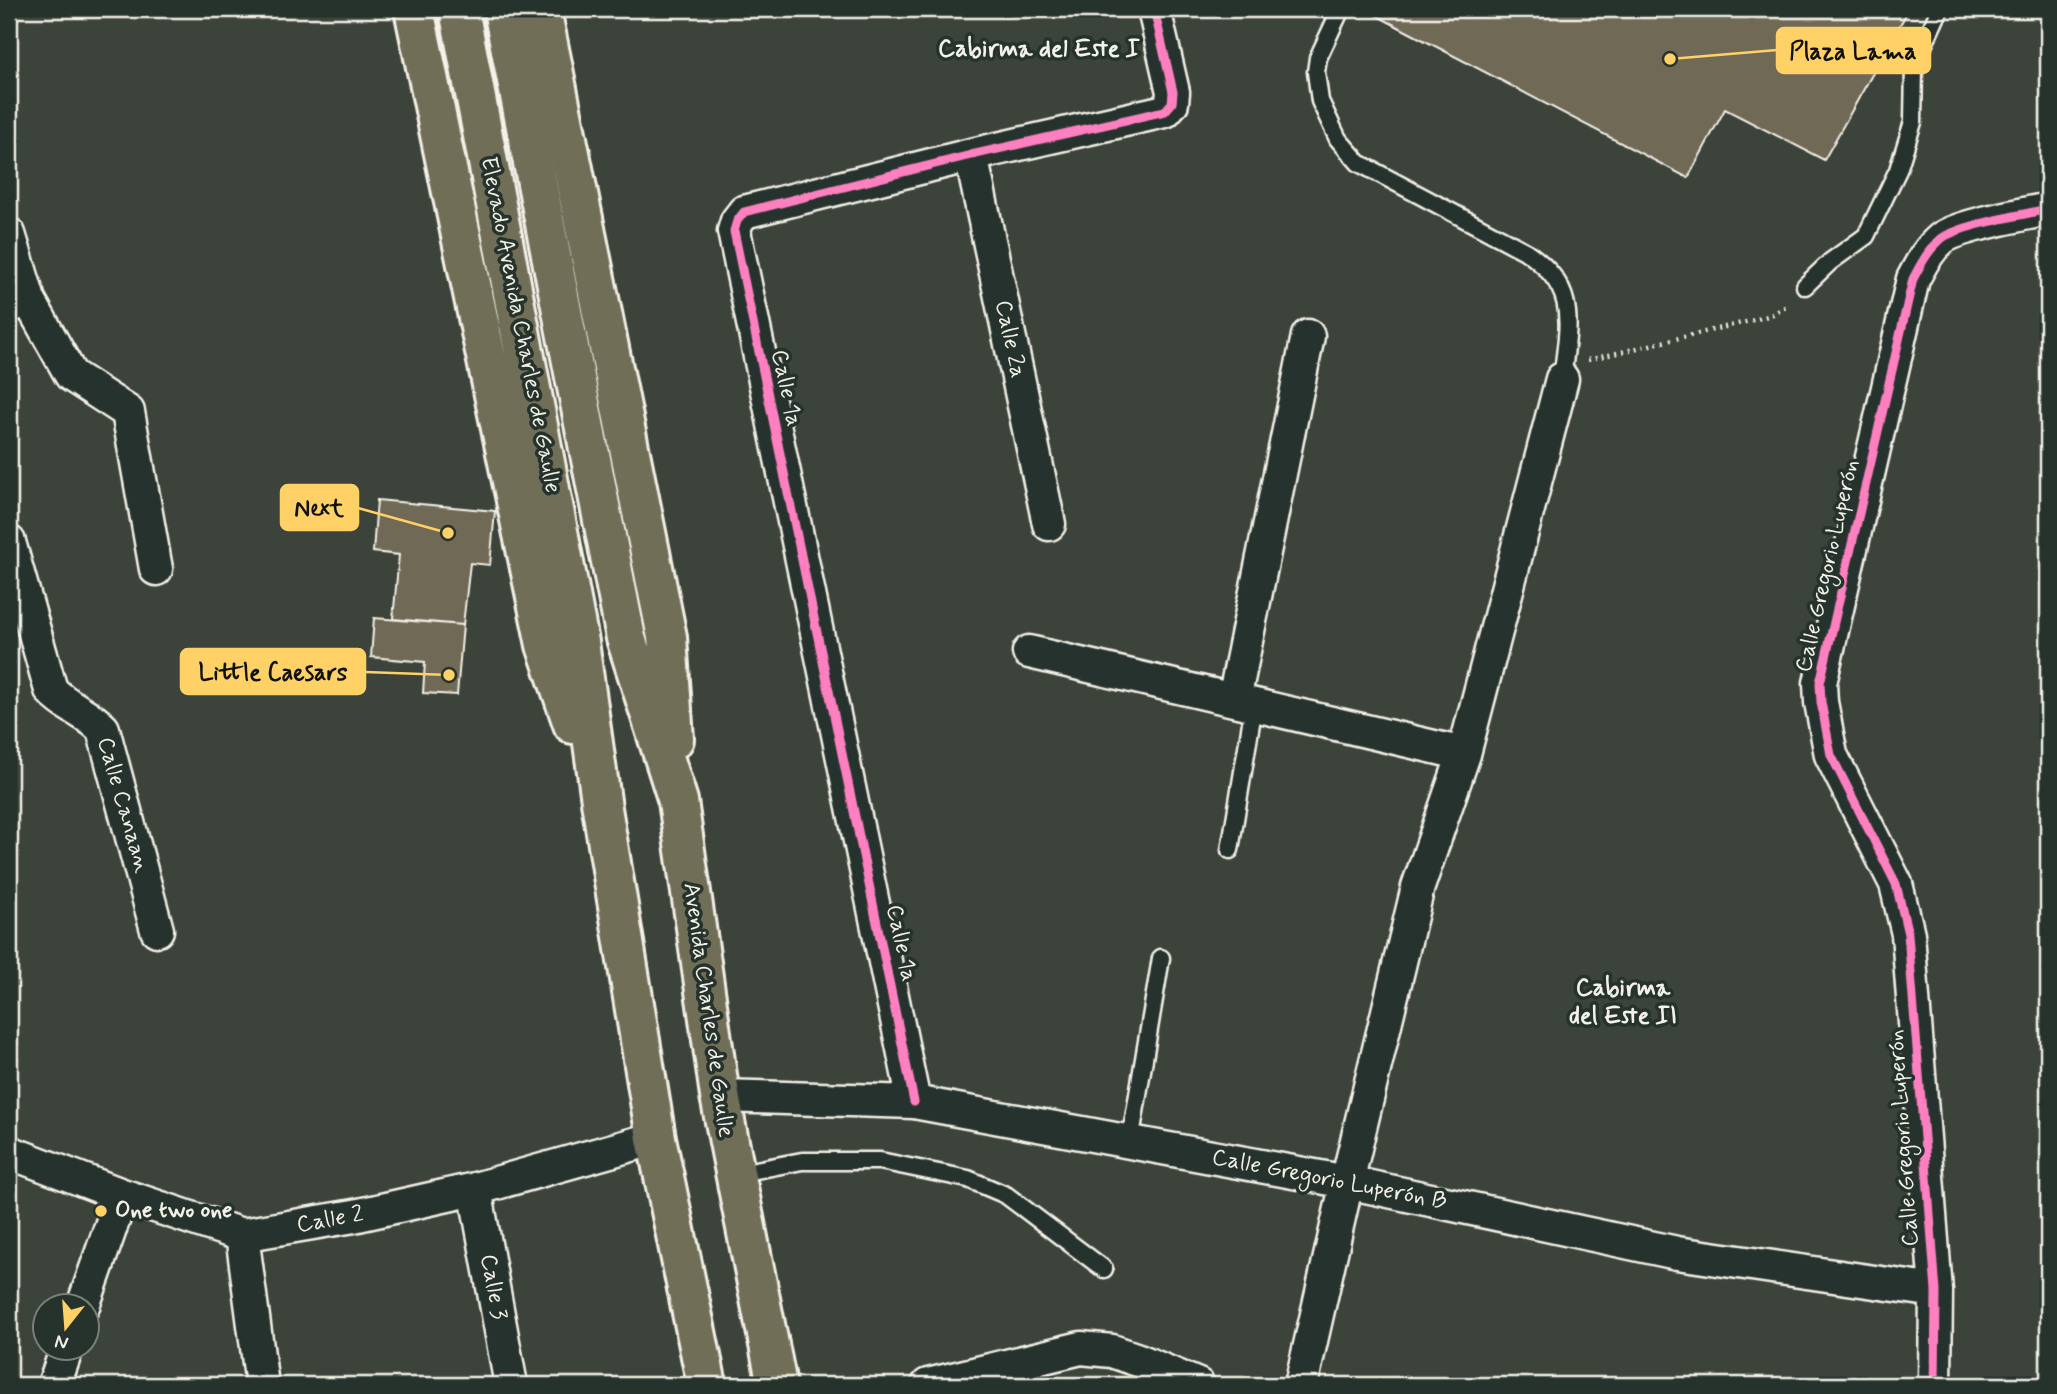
<svg xmlns="http://www.w3.org/2000/svg" width="2057" height="1394" viewBox="0 0 2057 1394" font-family="Mynerve,sans-serif">
  <style>
    .building { fill: #6f6957; stroke: #f4f1e8; stroke-width: 2 }
    .lines { fill: none; stroke-linecap: round; stroke-linejoin: round }
    .service-casing { stroke: #f4f1e8; stroke-width: 21 }
    .minor-casing { stroke: #f4f1e8; stroke-width: 37 }
    .primary-casing { stroke: #f4f1e8; stroke-width: 44 }
    .path { stroke: #f4f1e8; stroke-width: 4.5; stroke-dasharray: 2 5; stroke-linecap: butt }
    .service { stroke: #26332d; stroke-width: 16 }
    .minor { stroke: #26332d; stroke-width: 32 }
    .primary { stroke: #716e59; stroke-width: 38 }
    .cycleway-casing { stroke: #26332d; stroke-width: 13 }
    .cycleway { stroke: #ff80c0; stroke-width: 9 }
    .poi-dot { fill: #ffd166; stroke: #26332d; stroke-width: 2.5 }
    .labels { text-anchor: middle; dominant-baseline: central; stroke-width: 7; stroke-linejoin: round; paint-order: stroke }
    .street-label { font-size: 23px; fill: #f4f1e8; stroke: #26332d }
    .poi-label { font-size: 23px; font-weight: bold; fill: #f4f1e8; stroke: #26332d; text-anchor: start }
    .neighbourhood-label { font-size: 24px; font-weight: bold; fill: #f4f1e8; stroke: #26332d }
    .leader { fill: none; stroke: #ffd166; stroke-width: 2.5 }
    .callout-dot { fill: #ffd166; stroke: #26332d; stroke-width: 2.5 }
    .callout { fill: #ffd166; stroke: #ffd166; stroke-width: 2.5 }
    .callout-label { font-size: 24px; text-anchor: middle; font-weight: bold; fill: #111 }
  </style>
  <rect width="100%" height="100%" fill="#3c433a"/>
  <filter id="ink" filterUnits="userSpaceOnUse"><feTurbulence type="fractalNoise" baseFrequency=".0143" numOctaves="2"/><feDisplacementMap in="SourceGraphic" scale="14" xChannelSelector="R" yChannelSelector="G"/><feConvolveMatrix kernelMatrix="1 2 1 2 8 2 1 2 1" color-interpolation-filters="sRGB"/></filter>
  <g filter="url(#ink)">
    <!-- building -->
    <path class="building" d="M1364,9H1909L1824,160L1725,109L1688,178Z
      M377,500L495,511L490,565L470,563L463,625L393,619L399,555L373,552Z
      M374,618L463,625L457,695L423,693L425,662L371,657Z"/>
    <g class="lines">
      <!-- service casing -->
      <g class="service-casing">
        <path id="service" d="M1341,9L1318,58L1316,72L1320,101L1338,139L1359,163L1525,251C1579,287 1569,322 1562,379
          M1805,286L1830,262L1866,236L1898,170L1913,122L1914,66L1940,9
          M1230,850L1254,705
          M1130,1142L1161,958
          M735,1174L802,1161H880L968,1179L1006,1195L1104,1269"/>
      </g>
      <!-- minor casing -->
      <g class="minor-casing">
        <path id="minor" d="M971,155L1049,524
          M9,234L29,300L9,306
          M29,300L71,375L128,412L156,569
          M9,542L51,690C67,708 87,712 103,729L157,930
          M1029,652L1464,754
          M1234,700L1308,336
          M720,1096L914,1102L1347,1182L1677,1253L1936,1291
          M914,1102L734,231L737,221L744,212L971,155L1165,111L1172,103L1173,92L1154,9
          M9,1152L122,1195L242,1235L354,1216L475,1189L656,1138
          M475,1189L511,1385
          M242,1235L262,1385
          M83,1306L122,1195
          M54,1385L67,1348
          M928,1385L1081,1348L1112,1351L1141,1361L1198,1385
          M1301,1385L1347,1182L1418,887L1464,754L1562,379
          M1935,1385L1936,1291L1908,934L1896,884L1831,755L1821,702L1820,683L1913,279C1921,264 1928,250 1941,239C1956,226 2026,214 2048,209"/>
      </g>
      <!-- primary casing -->
      <g class="primary-casing">
        <path id="primary" d="M414,9L546,645L573,724
          M459,9L579,642L602,808L656,1138L707,1385
          M503,9L626,638L678,801L720,1096L777,1385
          M541,9L667,637L674,739"/>
      </g>
      <!-- path -->
      <path class="path" d="M1588,360L1754,320L1771,315L1788,305"/>
      <!-- service -->
      <use href="#service" class="service"/>
      <!-- minor -->
      <use href="#minor" class="minor"/>
      <!-- primary -->
      <use href="#primary" class="primary"/>
      <!-- cycleway casing -->
      <g class="cycleway-casing">
        <path id="cycleway" d="M914,1102L734,231L737,221L744,212L971,155L1165,111L1172,103L1173,92L1154,9
          M1935,1385L1936,1291L1908,934L1896,884L1831,755L1821,702L1820,683L1913,279C1921,264 1928,250 1941,239C1956,226 2026,214 2048,209"/>
      </g>
      <!-- cycleway -->
      <use href="#cycleway" class="cycleway"/>
    </g>
  </g>
  <!-- markers -->
  <circle class="poi-dot" cx="101" cy="1211" r="7"/>
  <g class="labels">
    <!-- street labels -->
    <g class="street-label">
      <text transform="translate(520 325) rotate(79)">Elevado Avenida Charles de Gaulle</text>
      <text transform="translate(1010 339) rotate(78)">Calle 2a</text>
      <text transform="translate(786 388) rotate(78)">Calle 1a</text>
      <text transform="translate(1828 566) rotate(-77)">Calle Gregorio Luperón</text>
      <text transform="translate(123 805) rotate(74)">Calle Canaan</text>
      <text transform="translate(901 943) rotate(78)">Calle 1a</text>
      <text transform="translate(708 1010) rotate(82)">Avenida Charles de Gaulle</text>
      <text transform="translate(1904 1138) rotate(-94)">Calle Gregorio Luperón</text>
      <text transform="translate(1329 1180) rotate(11)">Calle Gregorio Luperón B</text>
      <text transform="translate(330 1220) rotate(-10)">Calle 2</text>
      <text transform="translate(493 1287) rotate(80)">Calle 3</text>
    </g>
    <!-- poi labels -->
    <g class="poi-label">
      <text x="115" y="1211">One two one</text>
    </g>
    <!-- neighbourhood labels -->
    <g class="neighbourhood-label">
      <text x="1039" y="49">Cabirma del Este I</text>
      <text x="1623" y="988">Cabirma<tspan x="1623" dy="28">del Este II</tspan></text>
    </g>
  </g>
  <!-- callouts -->
  <path class="leader" d="M1670 59L1777 50M448 533L358 508M449 675L365 672"/>
  <g class="callout-dot">
    <circle cx="1670" cy="59" r="7"/>
    <circle cx="448" cy="533" r="7"/>
    <circle cx="449" cy="675" r="7"/>
  </g>
  <g class="callout">
    <rect x="1777" y="28" width="153" height="45" rx="7"/>
    <rect x="281" y="485" width="77" height="45" rx="7"/>
    <rect x="181" y="649" width="184" height="45" rx="7"/>
  </g>
  <g class="callout-label">
    <text x="1853" y="59">Plaza Lama</text>
    <text x="319" y="516">Next</text>
    <text x="273" y="680">Little Caesars</text>
  </g>
  <!-- margin -->
  <rect width="2057" height="1394" fill="none" stroke="#26332d" stroke-width="35"/>
  <rect x="18" y="18" width="2022" height="1359" fill="none" stroke="#f4f1e8" stroke-width="2.5" filter="url(#ink)"/>
  <!-- north arrow -->
  <g transform="translate(66 1327) rotate(197)"><circle r="33" fill="#26332d" stroke="#787f78" stroke-width="2"/>
  <path d="M0-5L12 26L0 18L-12 26Z" fill="#ffd166"/>
  <text y="-10" font-size="19" font-weight="bold" text-anchor="middle" fill="#f4f1e8">N</text>
  </g>
</svg>
